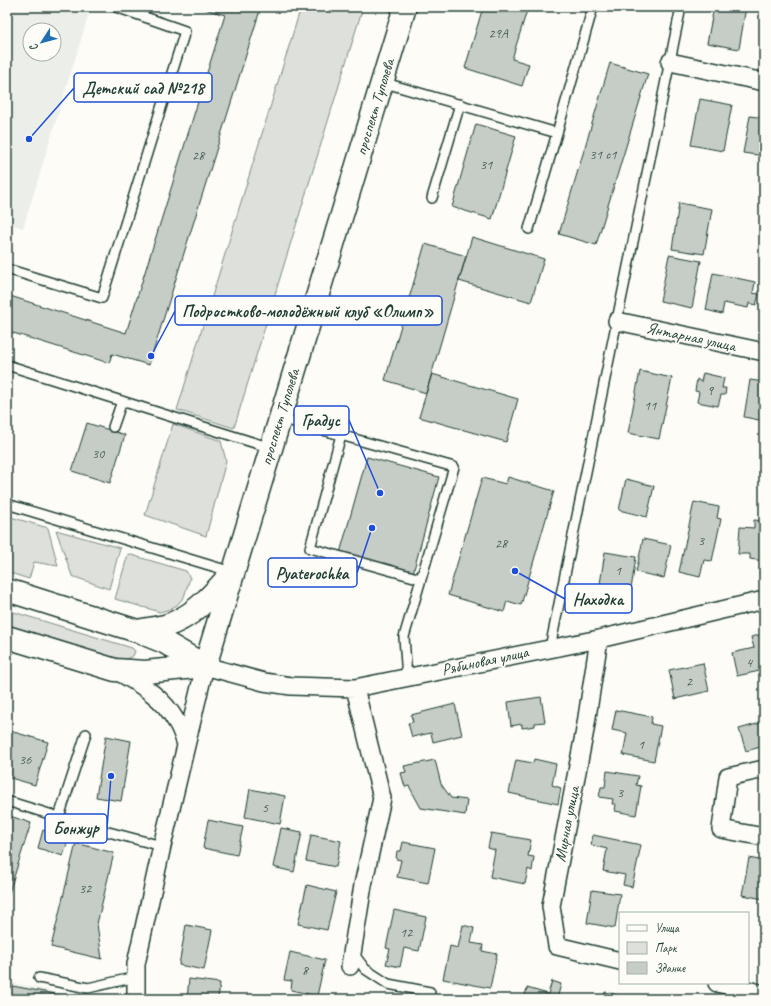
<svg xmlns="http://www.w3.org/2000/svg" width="771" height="1006" viewBox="0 0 771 1006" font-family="Caveat,sans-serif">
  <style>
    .built { fill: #eceee9; fill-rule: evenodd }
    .green { fill: #dde0db; stroke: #7e8e88 }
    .building { fill: #c6cdc7; stroke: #1f3d34 }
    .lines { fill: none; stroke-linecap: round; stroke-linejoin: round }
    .service-casing { stroke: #1f3d34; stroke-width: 12 }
    .minor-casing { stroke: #1f3d34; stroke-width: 20 }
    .secondary-casing { stroke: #1f3d34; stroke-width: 25 }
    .service { stroke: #fdfcf7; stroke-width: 9 }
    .minor { stroke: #fdfcf7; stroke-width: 17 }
    .secondary { stroke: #fdfcf7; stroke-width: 22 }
    .labels { text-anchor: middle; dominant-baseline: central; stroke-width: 3.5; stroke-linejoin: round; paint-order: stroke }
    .number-label { font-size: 14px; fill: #496159 }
    .street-label { font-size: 16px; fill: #1f3d34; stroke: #fdfcf7 }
    .leader { fill: none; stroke: #1d4ed8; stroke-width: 1.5 }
    .callout-dot { fill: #1d4ed8; stroke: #fdfcf7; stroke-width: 1.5 }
    .callout { fill: #fdfcf7; stroke: #1d4ed8; stroke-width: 1.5 }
    .callout-label { font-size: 17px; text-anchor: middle; font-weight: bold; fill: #1f3d34 }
  </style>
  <rect width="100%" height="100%" fill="#fdfcf7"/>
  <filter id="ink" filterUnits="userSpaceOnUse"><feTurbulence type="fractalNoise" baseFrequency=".025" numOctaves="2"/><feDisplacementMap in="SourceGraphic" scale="8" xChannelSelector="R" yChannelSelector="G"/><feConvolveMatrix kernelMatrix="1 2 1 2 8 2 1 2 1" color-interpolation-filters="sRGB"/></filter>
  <g filter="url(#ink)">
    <!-- built -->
    <path class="built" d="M7,7H91L23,228L7,223ZM30,30H54V54H30Z
      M7,982L91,999H7Z"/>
    <!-- green -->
    <path class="green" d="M301,7H363L234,428L177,410Z
      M173,424L221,441L226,461L206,536L145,515Z
      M7,516L48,528L58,566L34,562L29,579L7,572Z
      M56,530L120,548L109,589L72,576Z
      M128,554L186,571L190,578L184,597L177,605L170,609L160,612L115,599Z
      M7,610L132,648L135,651L133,656L126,659H118L7,625Z"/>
    <!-- building -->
    <path class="building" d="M198,7H261L149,365L112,354L109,363L7,331V295L126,333L225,15Z
      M483,7H528L512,59L529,64L522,86L465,68Z
      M714,7H746L739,49L707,43Z
      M7,16L11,17L7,33Z
      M610,63L648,74L596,245L559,234Z
      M700,99L732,105L723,151L691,145Z
      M750,116L764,118V156L743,153Z
      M476,124L516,136L492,219L452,207Z
      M679,203L712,209L704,254L672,249Z
      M472,237L544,259L531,302L459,281Z
      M425,244L466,256L426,393L385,380Z
      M669,255L701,261L692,308L660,301Z
      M713,273L755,282L753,293L759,294L756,305L749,303L748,308L724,303L722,314L706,310Z
      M640,371L672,378L659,439L628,433Z
      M703,373L724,378L722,388H726L725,395H721L718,406L697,402L699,392L695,391L697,379L701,382Z
      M432,374L518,399L506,442L419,417Z
      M750,380L764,382V421L744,417Z
      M87,423L125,435L110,483L72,471Z
      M367,457L439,477L413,573L340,553Z
      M508,477L554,491L521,605L507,601L504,612L448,595L482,478L506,484Z
      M626,479L654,486L647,517L619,510Z
      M694,502L719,507L717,518L721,519L712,561L704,560L700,577L679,572Z
      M754,520L764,521V561L750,559V554H738L740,527L754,528Z
      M643,539L671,545L664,578L636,572Z
      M605,552L636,557L631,589L600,584Z
      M763,634L764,640V670L737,676L732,653L754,648L751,637Z
      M703,663L709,691L675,699L669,670Z
      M541,697L545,722L535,723V726L522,728V724L511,726L508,702Z
      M455,704L462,735L433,742L431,733L412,737L408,723L413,722L411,715Z
      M616,710L652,717L651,724L661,726L654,761L623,755L627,733L612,730Z
      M764,722V746L746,751L739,729Z
      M7,730L48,742L35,785L7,777Z
      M106,736L131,741L121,801L96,797Z
      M534,759L556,764L552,785L561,788L558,804L509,793L516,760L533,763Z
      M435,760L441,784L451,798L467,800L465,815L421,808L409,786L405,787L401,773L406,772L404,766Z
      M607,771L638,776L636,785L641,786L636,815L615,811L616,804H612L613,799L599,797L601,787H605Z
      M250,789L285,796L280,824L245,817Z
      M7,815L31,823L7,899Z
      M208,820L243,827L237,855L203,848Z
      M281,828L302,832L294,872L273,867Z
      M43,830L69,838L63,856L38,848Z
      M491,833L531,840L528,856L534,857L532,871L528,869L525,884L490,877L495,850L488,848Z
      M311,835L341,841L336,867L306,861Z
      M593,835L641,845L632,887L623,885L625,875L603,871L607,849L591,845Z
      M403,842L435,848L428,883L397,877L401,860L396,859L397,851H401Z
      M76,843L114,853L97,924L102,959L51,947Z
      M749,858L764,861V899L742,895Z
      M307,885L336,892L327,930L298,924Z
      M592,890L620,894L615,928L587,923Z
      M394,910L426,917L419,951L404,948L400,967L386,964L390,949L386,948Z
      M186,925L212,930L204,970L179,965Z
      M463,925L474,928L471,943L483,945L482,951L497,954L490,988L443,979L450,946L458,948Z
      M290,952L325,960L317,996L291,990L292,981L284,980Z
      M189,979L220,983L218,999H187Z
      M552,981L561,984L557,999H524L527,988L548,994Z
      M7,985L81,999H7Z
      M605,992L622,996L621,999H596V997L603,999Z"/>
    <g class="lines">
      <!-- service casing -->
      <g class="service-casing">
        <path id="service" d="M382,82L557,133L529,229
          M557,133L593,7
          M432,198L460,104
          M7,269L102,298L185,31L116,7
          M7,365L271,448
          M280,418L454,467L404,637L407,678
          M113,427L122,401
          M341,435L310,548L421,579
          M7,504L232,572
          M550,648L681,7
          M7,801L59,817L78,824L162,846
          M59,817L86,734
          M353,953L365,969L388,984L430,992
          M39,978L88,988L136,977"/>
      </g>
      <!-- minor casing -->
      <g class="minor-casing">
        <path id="minor" d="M670,62L764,82
          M617,321L764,352
          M599,639L585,730L551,906L557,946L620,961
          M117,671C141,685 162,696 176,721C181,728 183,736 186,744
          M764,769L728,777L721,829L764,837
          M350,966L363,885L382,798L355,688
          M717,983L764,994
          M136,999V964L162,846L205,666L264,682L291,686L355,688L599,639L764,600"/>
      </g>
      <!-- secondary casing -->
      <g class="secondary-casing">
        <path id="secondary" d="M7,590L137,631L164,642L205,666
          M137,631C146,629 156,628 165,626C192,618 211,596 229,576
          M7,637L115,670L145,672L205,666
          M205,666L405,7"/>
      </g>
      <!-- service -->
      <use href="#service" class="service"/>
      <!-- minor -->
      <use href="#minor" class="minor"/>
      <!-- secondary -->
      <use href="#secondary" class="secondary"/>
    </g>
  </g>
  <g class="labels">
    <!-- number labels -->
    <g class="number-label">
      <text x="498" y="33">29А</text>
      <text x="603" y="154">31 с1</text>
      <text x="198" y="155">28</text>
      <text x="486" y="164">31</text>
      <text x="710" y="390">9</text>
      <text x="650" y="405">11</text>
      <text x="98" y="453">30</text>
      <text x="701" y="540">3</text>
      <text x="501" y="543">28</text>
      <text x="618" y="570">1</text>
      <text x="749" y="662">4</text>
      <text x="689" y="681">2</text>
      <text x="641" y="744">1</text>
      <text x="25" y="759">36</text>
      <text x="620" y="792">3</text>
      <text x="265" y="807">5</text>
      <text x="85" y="888">32</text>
      <text x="406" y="932">12</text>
      <text x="305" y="970">8</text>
    </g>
    <!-- street labels -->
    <g class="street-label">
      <text transform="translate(375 107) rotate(-73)">проспект Туполева</text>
      <text transform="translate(691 337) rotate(12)">Янтарная улица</text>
      <text transform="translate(280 417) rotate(-73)">проспект Туполева</text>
      <text transform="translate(485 661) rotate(-12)">Рябиновая улица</text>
      <text transform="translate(567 824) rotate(-79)">Мирная улица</text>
    </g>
  </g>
  <!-- callouts -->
  <path class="leader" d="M29 139L74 88M151 356L175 311M380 493L349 420M372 528L357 573M515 571L565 599M111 776L107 828"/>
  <g class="callout-dot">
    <circle cx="29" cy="139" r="4"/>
    <circle cx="151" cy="356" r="4"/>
    <circle cx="380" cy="493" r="4"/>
    <circle cx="372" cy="528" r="4"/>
    <circle cx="515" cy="571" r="4"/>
    <circle cx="111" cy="776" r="4"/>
  </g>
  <g class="callout">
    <rect x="74" y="73" width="138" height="29" rx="4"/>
    <rect x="175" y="296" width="267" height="29" rx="4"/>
    <rect x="294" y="406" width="55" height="29" rx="4"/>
    <rect x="268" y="558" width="89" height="29" rx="4"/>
    <rect x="565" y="584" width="67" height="29" rx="4"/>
    <rect x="45" y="814" width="62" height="29" rx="4"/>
  </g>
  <g class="callout-label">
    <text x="143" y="94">Детский сад №218</text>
    <text x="308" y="317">Подростково-молодёжный клуб «Олимп»</text>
    <text x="321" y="426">Градус</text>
    <text x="312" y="579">Pyaterochka</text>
    <text x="598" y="605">Находка</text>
    <text x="76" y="834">Бонжур</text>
  </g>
  <!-- margin -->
  <rect width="771" height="1006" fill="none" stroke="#fdfcf7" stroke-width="24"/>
  <rect x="12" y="12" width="747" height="982" fill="none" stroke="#1f3d34" stroke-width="1.5" filter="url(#ink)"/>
  <!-- legend -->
  <rect x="619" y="912" width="130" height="72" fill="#fdfcf7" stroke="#a4b0a9"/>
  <rect x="627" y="925" width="20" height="6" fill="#fdfcf7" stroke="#a4b0a9"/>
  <text x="655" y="932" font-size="12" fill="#1f3d34">Улица</text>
  <rect x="627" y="942" width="20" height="12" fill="#dde0db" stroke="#a4b0a9"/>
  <text x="655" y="952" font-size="12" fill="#1f3d34">Парк</text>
  <rect x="627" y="962" width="20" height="12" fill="#c6cdc7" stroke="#a4b0a9"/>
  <text x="655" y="972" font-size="12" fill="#1f3d34">Здание</text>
  <!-- north arrow -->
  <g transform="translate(42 42) rotate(234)"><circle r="19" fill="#fdfcf7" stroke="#a4b0a9"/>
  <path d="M0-3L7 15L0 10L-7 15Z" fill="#1f6fb2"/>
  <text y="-6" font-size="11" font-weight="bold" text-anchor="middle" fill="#1f3d34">С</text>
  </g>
</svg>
